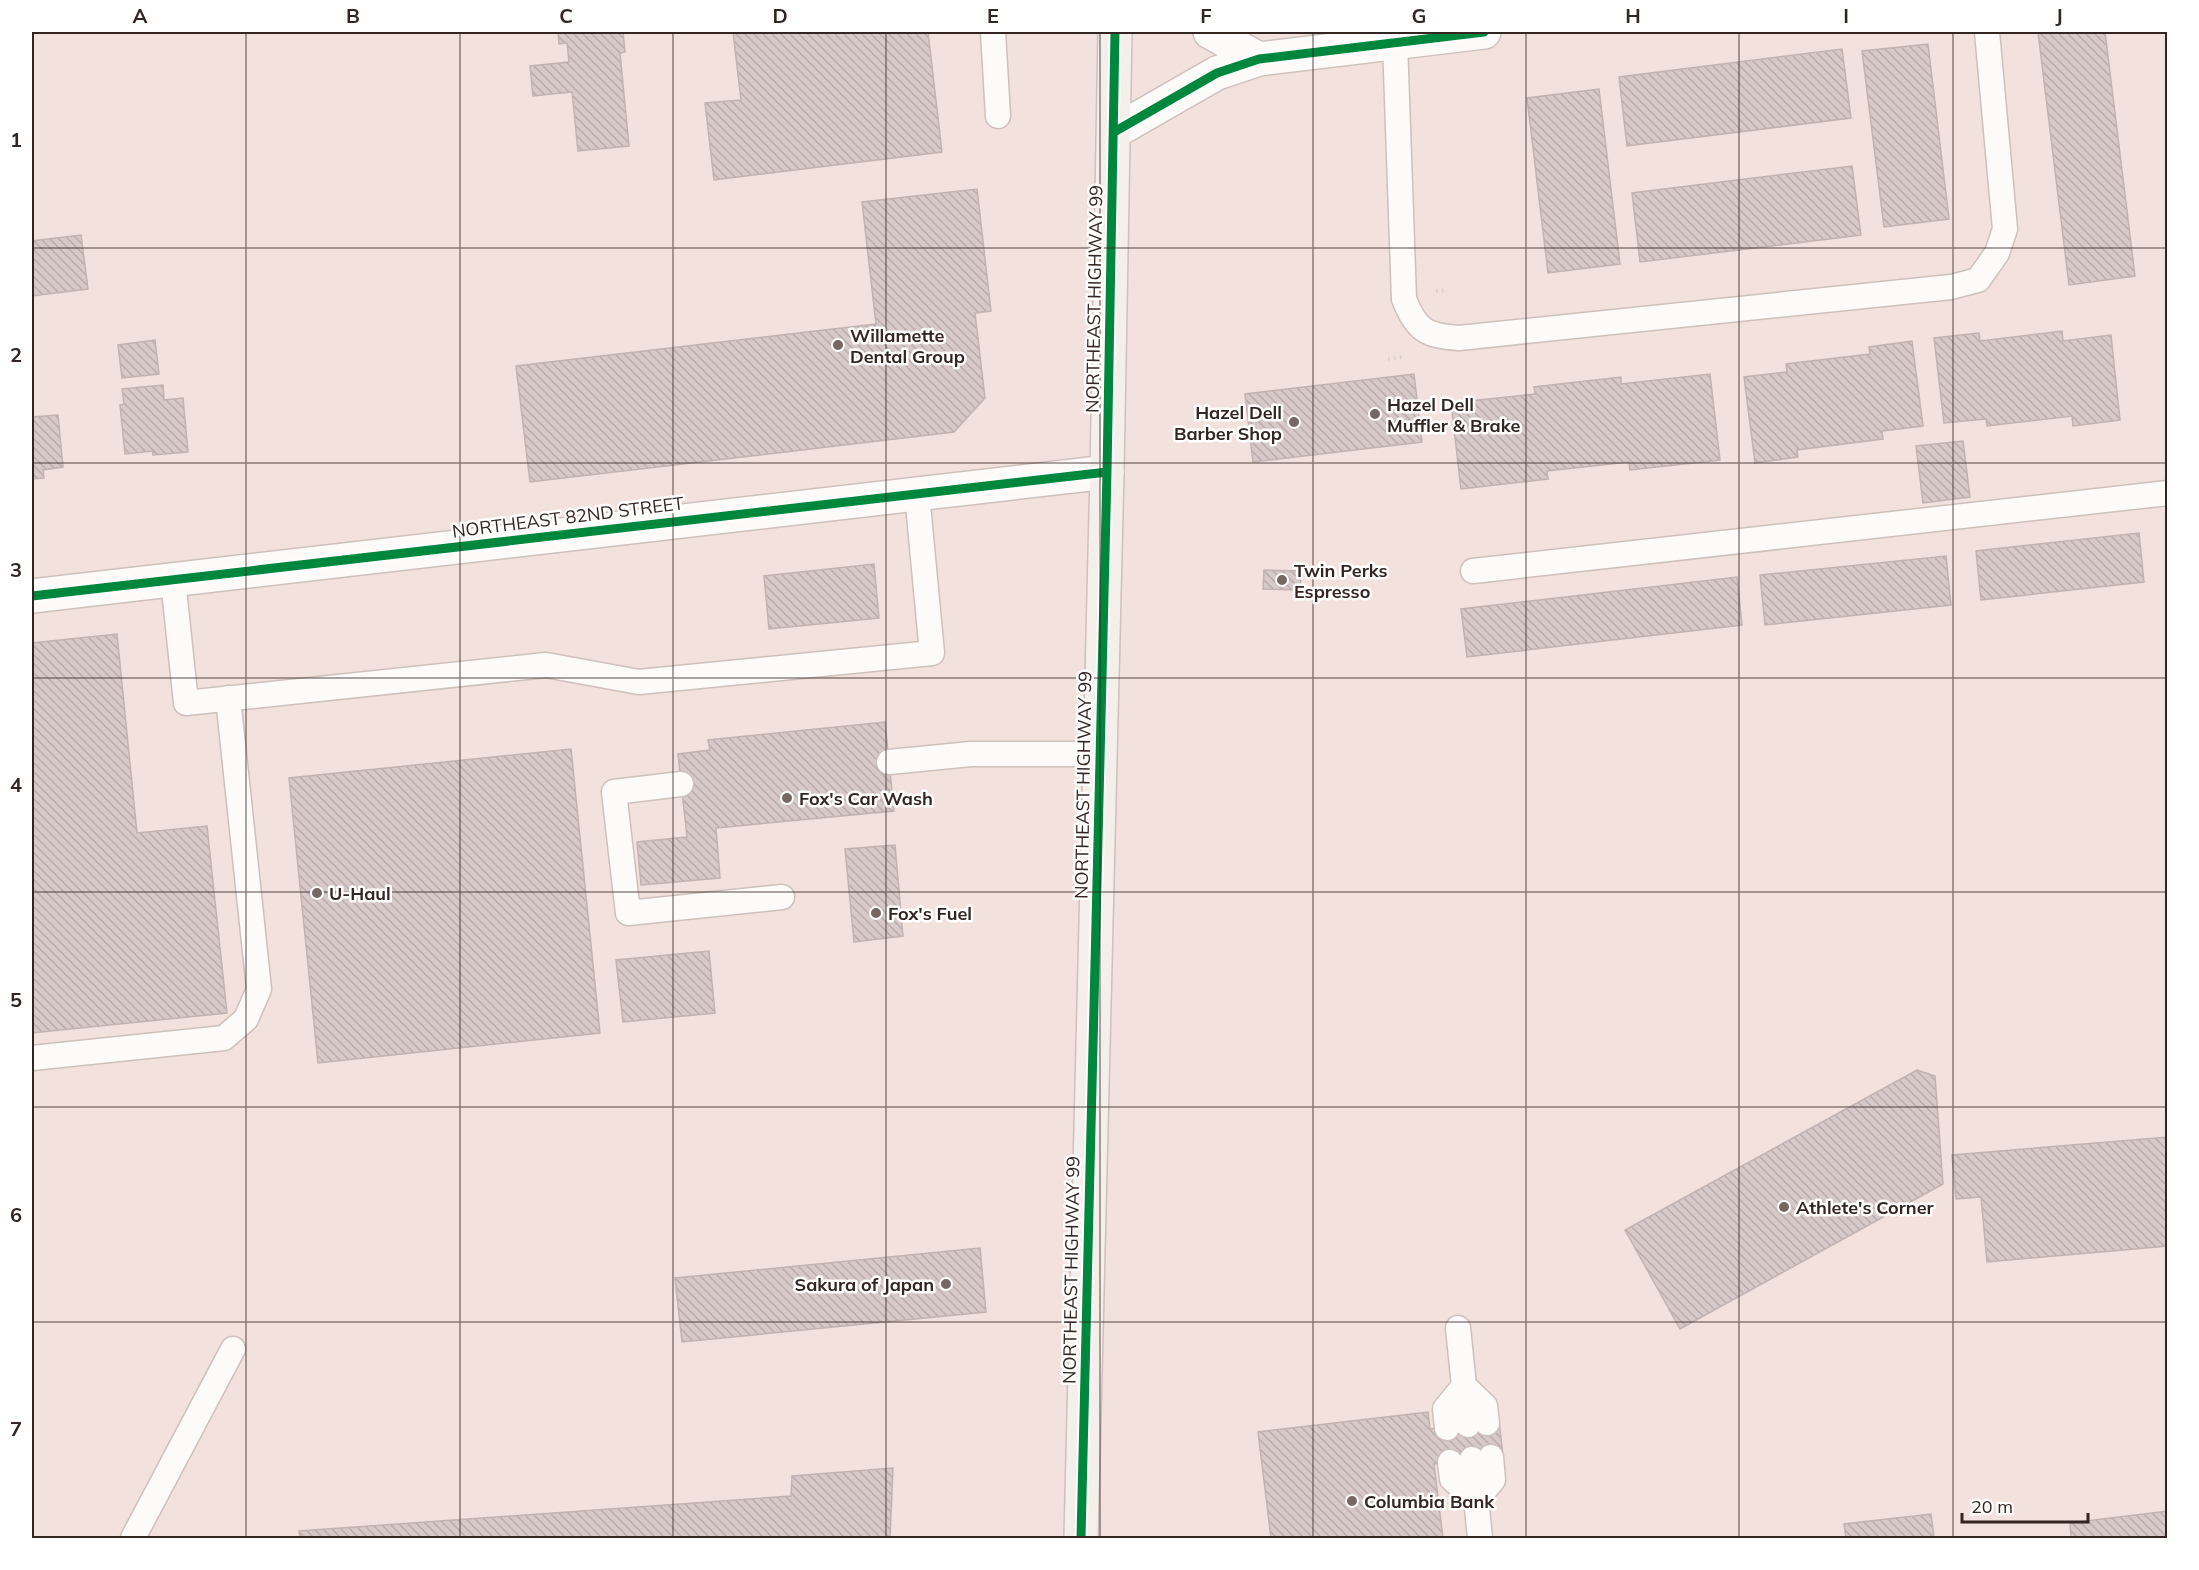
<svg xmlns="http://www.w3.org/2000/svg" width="2199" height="1570" viewBox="0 0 2199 1570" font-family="Mulish,sans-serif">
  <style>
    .building { fill: url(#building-back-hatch); stroke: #c1b3b2; stroke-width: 1.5 }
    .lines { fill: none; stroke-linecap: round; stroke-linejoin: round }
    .lane-casing { stroke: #cec0bb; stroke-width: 27 }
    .street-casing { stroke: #cec0bb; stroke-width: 36 }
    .secondary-casing { stroke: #cec0bb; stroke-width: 36 }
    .path { stroke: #d6d1cf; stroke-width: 4; stroke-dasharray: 1.5 4.5; stroke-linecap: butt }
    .lane { stroke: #fdfafa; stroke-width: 24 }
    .street { stroke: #fdfafa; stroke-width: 33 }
    .secondary { stroke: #f5efeb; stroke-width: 33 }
    .cycleway-casing { stroke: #fff; stroke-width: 13 }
    .cycleway { stroke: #00873e; stroke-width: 9 }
    .grid { fill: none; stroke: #332521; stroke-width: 1.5; stroke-opacity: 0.55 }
    .poi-dot { fill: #766762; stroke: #fff; stroke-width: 2 }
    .labels { text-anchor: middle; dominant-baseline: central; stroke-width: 5; stroke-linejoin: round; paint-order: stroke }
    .street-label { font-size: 18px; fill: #332521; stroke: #fff }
    .poi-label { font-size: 18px; font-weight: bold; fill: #332521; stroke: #fff; text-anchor: start }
    .neatline { fill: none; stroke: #332521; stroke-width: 2 }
    .grid-label { font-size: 20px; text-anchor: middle; font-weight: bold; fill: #332521 }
  </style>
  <defs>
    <pattern id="building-back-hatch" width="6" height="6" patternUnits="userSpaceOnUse" patternTransform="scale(1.5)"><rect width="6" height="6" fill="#d8c9c9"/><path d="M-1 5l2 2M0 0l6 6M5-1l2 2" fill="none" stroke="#baacac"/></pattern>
  </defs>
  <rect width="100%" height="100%" fill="#f2e1dc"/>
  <!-- building -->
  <path class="building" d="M558,32H623L625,52L620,53L629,146L578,151L572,92L533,96L530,66L569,62L567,43L559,44Z
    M733,32H928L942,152L714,180L705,103L741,100Z
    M2038,32H2105L2135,276L2069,285Z
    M1928,44L1949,219L1884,227L1862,51Z
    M1842,49L1851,118L1627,146L1619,77Z
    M1599,89L1620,264L1548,273L1527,98Z
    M1852,166L1861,235L1640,262L1632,193Z
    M977,189L991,311L975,313L985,398L954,432L530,482L516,366L876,324L862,202Z
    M81,235L88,289L32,296V241Z
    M2062,331L2063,341L2111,335L2120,420L2073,426L2072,416L1987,426L1986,419L1944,423L1934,338L1979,333L1980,341Z
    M155,340L159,374L122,378L118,345Z
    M1912,341L1923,426L1882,431L1883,439L1797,450L1798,457L1755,463L1744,377L1787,372L1786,364L1870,354L1869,347Z
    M1414,374L1422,442L1253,462L1245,394Z
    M1710,374L1720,460L1630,470L1629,462L1547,471L1548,479L1461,489L1451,403L1535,394L1534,387L1621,377V384Z
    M163,385L164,400L183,398L188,452L153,455V451L125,454L120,405L124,404L122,389Z
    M58,415L63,467L43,470L44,478L32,479V417Z
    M1963,441L1970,497L1923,503L1916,446Z
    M2139,533L2144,582L1981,600L1976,551Z
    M1946,556L1951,605L1765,625L1760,575Z
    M874,564L879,618L769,629L764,576Z
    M1264,570L1301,571L1300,590L1263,589Z
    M1737,577L1742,625L1467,657L1461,609Z
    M117,634L137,833L207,826L227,1013L32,1033V643Z
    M885,722L894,811L716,828L720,878L641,885L637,842L687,837L678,754L710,750L708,740Z
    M571,749L600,1033L318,1063L289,778Z
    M895,845L903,936L854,942L845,849Z
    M709,951L715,1013L623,1022L616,960Z
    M1917,1070L1935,1076L1943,1184L1680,1329L1625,1230Z
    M2168,1137V1246L1987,1262L1981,1197L1956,1199L1952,1155Z
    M980,1248L986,1312L682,1342L675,1278Z
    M1428,1412L1430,1429L1499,1421L1503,1456L1434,1464L1443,1538H1271L1258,1432Z
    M893,1468L890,1538H300L299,1531L791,1496L792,1476Z
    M2168,1511V1538H2071L2070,1523Z
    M1931,1514L1934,1538H1846L1844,1524Z"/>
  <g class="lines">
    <!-- lane casing -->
    <g class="lane-casing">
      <path id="lane" d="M993,32L998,116
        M1395,42L1404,299C1416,330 1426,336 1459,338L1951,287L1978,280L1997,253L2005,229L1987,32
        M1473,571L2168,493
        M173,580L186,703L546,665L639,682L932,653L917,494
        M889,762L971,754H1100
        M681,784L614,792L628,913L782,897
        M32,1058L224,1038L246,1019L259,989L228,698
        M1458,1328L1468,1425
        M1447,1428L1445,1409L1464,1386L1485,1406L1487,1423
        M1472,1459L1480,1538
        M1450,1462L1452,1479L1476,1500L1493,1480L1491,1457
        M133,1538L233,1349"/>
    </g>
    <!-- street casing -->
    <g class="street-casing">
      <path id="street" d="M1210,32L1259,59
        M1114,132L1217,73L1259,59L1484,32
        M32,596L1107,472"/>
    </g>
    <!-- secondary casing -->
    <g class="secondary-casing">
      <path id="secondary" d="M1081,1538L1107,472L1115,32"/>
    </g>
    <!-- path -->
    <path class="path" d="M1436,291L1447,290
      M1388,359L1405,357"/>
    <!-- lane -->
    <use href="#lane" class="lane"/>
    <!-- street -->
    <use href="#street" class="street"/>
    <!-- secondary -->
    <use href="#secondary" class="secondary"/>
    <!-- cycleway casing -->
    <g class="cycleway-casing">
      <path id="cycleway" d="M1114,132L1217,73L1259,59L1484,32
        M32,596L1107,472
        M1081,1538L1107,472L1115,32"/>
    </g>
    <!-- cycleway -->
    <use href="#cycleway" class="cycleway"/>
  </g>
  <!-- grid -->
  <path class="grid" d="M246,32V1538M460,32V1538M673,32V1538M886,32V1538M1100,32V1538M1313,32V1538M1526,32V1538M1739,32V1538M1953,32V1538M32,248H2168M32,463H2168M32,678H2168M32,892H2168M32,1107H2168M32,1322H2168"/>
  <!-- markers -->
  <g class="poi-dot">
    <circle cx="838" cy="345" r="6"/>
    <circle cx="1375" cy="414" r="6"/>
    <circle cx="1294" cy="422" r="6"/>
    <circle cx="1282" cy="580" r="6"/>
    <circle cx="787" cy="798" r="6"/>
    <circle cx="317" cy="893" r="6"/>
    <circle cx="876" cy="913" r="6"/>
    <circle cx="1784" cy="1207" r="6"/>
    <circle cx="946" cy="1284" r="6"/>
    <circle cx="1352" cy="1501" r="6"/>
  </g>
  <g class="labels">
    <!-- street labels -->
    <g class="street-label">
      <text transform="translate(1094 299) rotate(-89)">NORTHEAST HIGHWAY 99</text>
      <text transform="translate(568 517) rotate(-7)">NORTHEAST 82ND STREET</text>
      <text transform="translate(1083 785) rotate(-89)">NORTHEAST HIGHWAY 99</text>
      <text transform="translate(1071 1270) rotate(-89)">NORTHEAST HIGHWAY 99</text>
    </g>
    <!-- poi labels -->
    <g class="poi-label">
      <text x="850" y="335">Willamette<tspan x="850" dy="21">Dental Group</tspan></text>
      <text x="1387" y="404">Hazel Dell<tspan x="1387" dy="21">Muffler &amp; Brake</tspan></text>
      <text x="1282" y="412" text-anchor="end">Hazel Dell<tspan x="1282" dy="21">Barber Shop</tspan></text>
      <text x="1294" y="570">Twin Perks<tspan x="1294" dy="21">Espresso</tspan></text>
      <text x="799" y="798">Fox's Car Wash</text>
      <text x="329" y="893">U-Haul</text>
      <text x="888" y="913">Fox's Fuel</text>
      <text x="1796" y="1207">Athlete's Corner</text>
      <text x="934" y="1284" text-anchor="end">Sakura of Japan</text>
      <text x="1364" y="1501">Columbia Bank</text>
    </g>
  </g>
  <!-- border -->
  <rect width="2199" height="1570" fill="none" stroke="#ffffff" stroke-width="66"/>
  <!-- scale -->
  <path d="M1962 1513v9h126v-9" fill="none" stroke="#332521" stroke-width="3"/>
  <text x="1971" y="1513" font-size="18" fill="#332521" stroke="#ffffff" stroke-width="4.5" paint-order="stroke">20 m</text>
  <rect x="33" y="33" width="2133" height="1504" class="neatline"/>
  <g class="grid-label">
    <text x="140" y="23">A</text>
    <text x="353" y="23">B</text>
    <text x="566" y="23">C</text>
    <text x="780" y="23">D</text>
    <text x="993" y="23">E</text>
    <text x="1206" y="23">F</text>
    <text x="1419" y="23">G</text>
    <text x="1633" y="23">H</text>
    <text x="1846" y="23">I</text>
    <text x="2059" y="23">J</text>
    <text x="16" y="147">1</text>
    <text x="16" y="362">2</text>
    <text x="16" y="577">3</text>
    <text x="16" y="792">4</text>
    <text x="16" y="1007">5</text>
    <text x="16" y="1222">6</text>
    <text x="16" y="1436">7</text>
  </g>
</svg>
